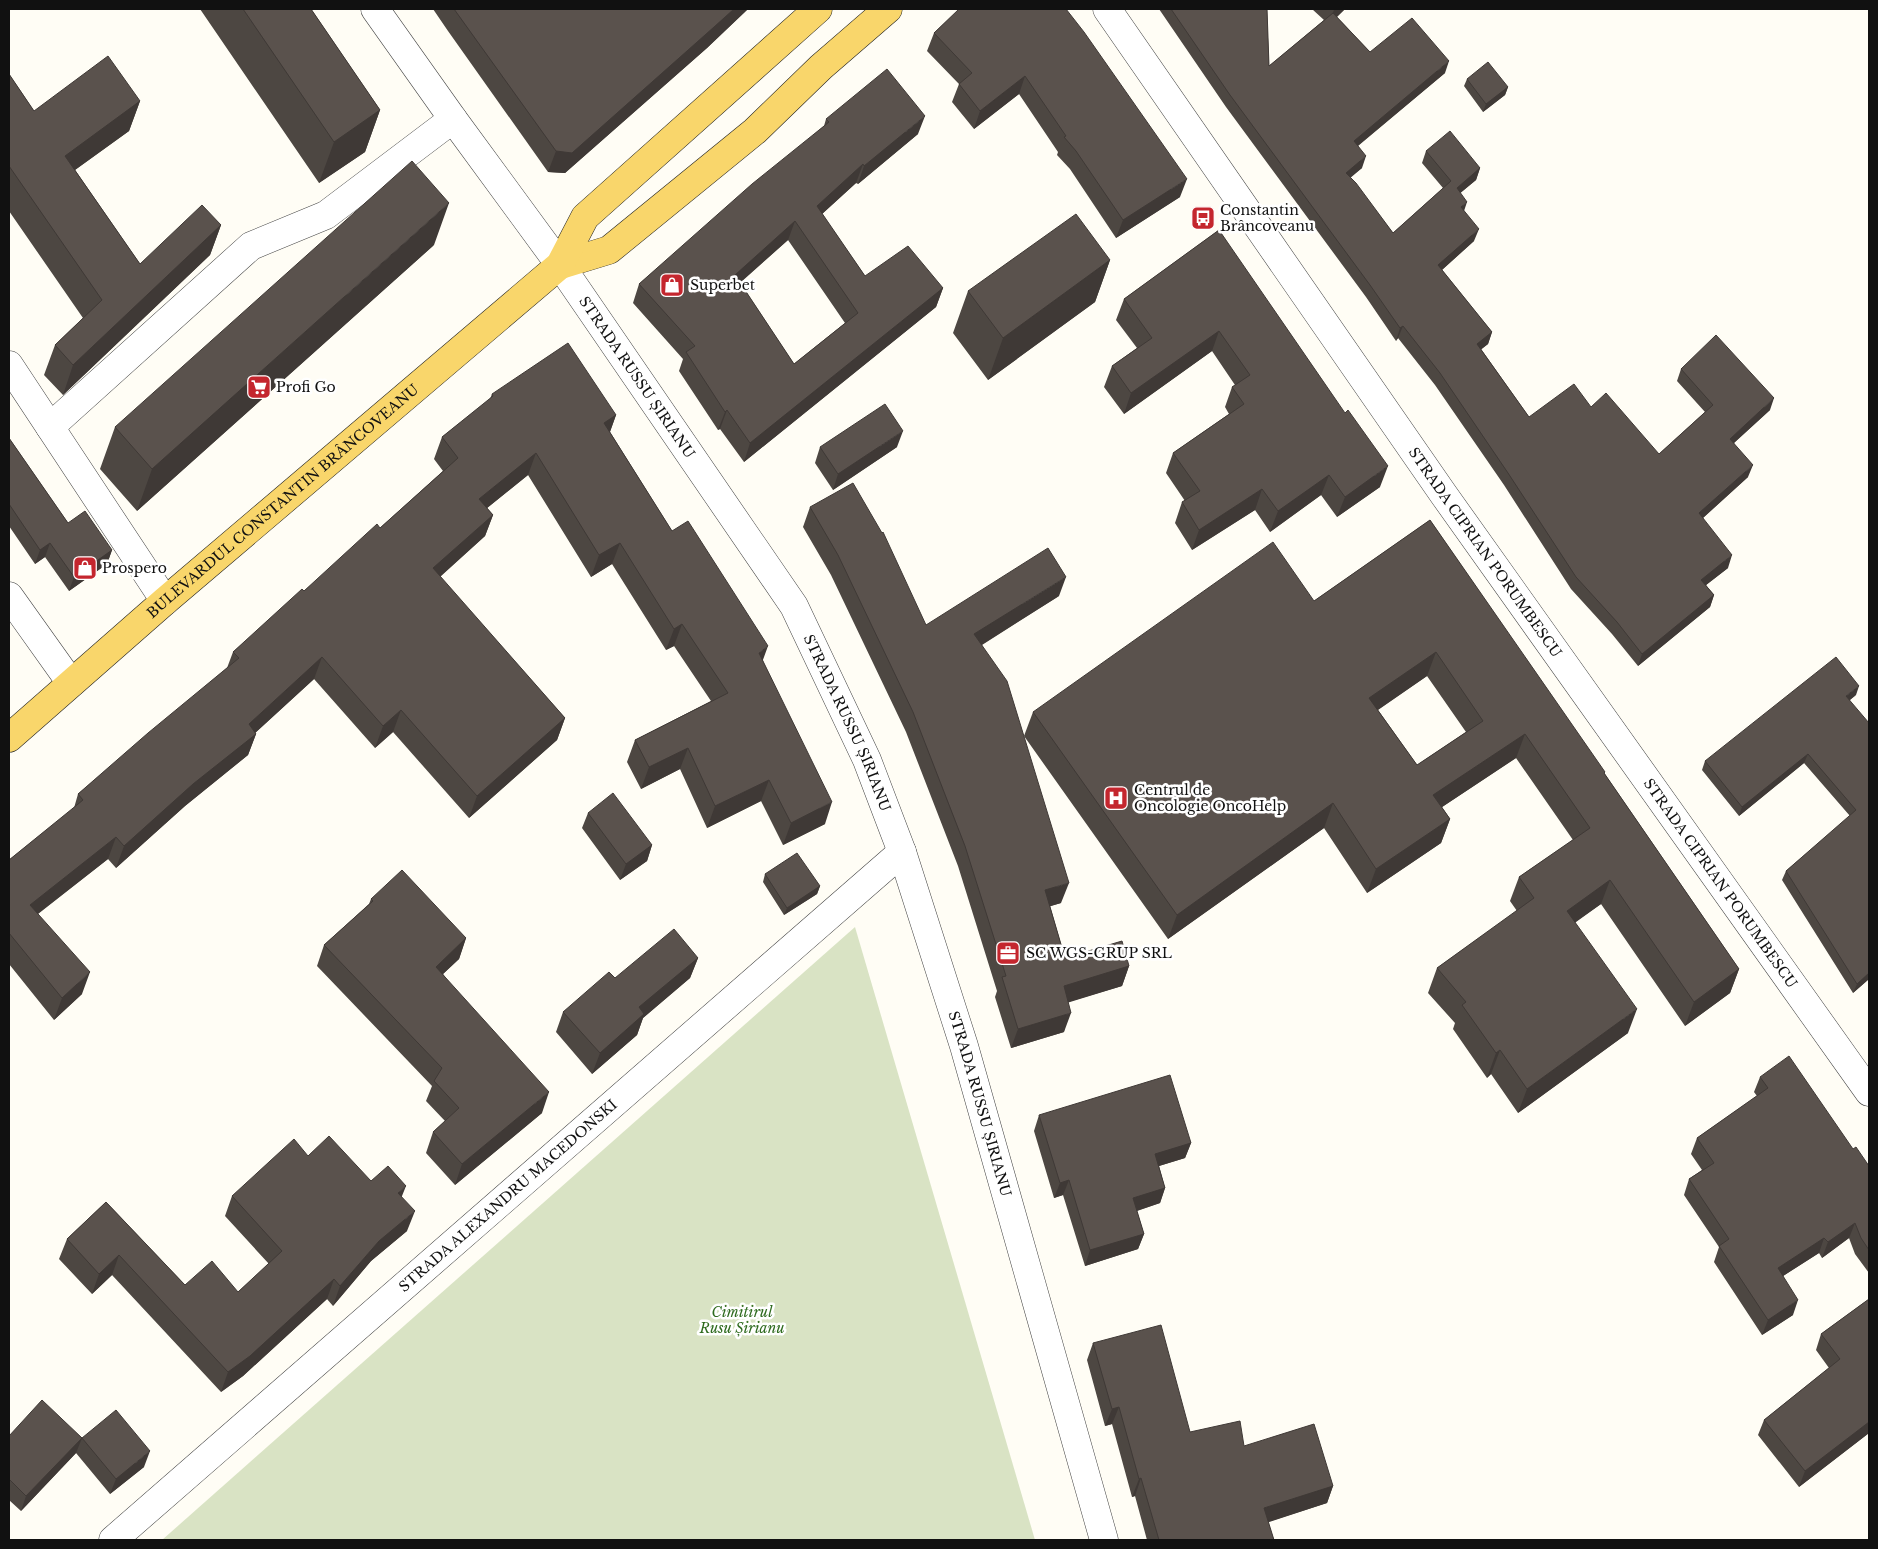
<svg xmlns="http://www.w3.org/2000/svg" width="1878" height="1549" viewBox="0 0 1878 1549" font-family="'Libre Baskerville',serif">
  <style>
    .cemetery { fill: #d9e3c4 }
    .lines { fill: none; stroke-linecap: round; stroke-linejoin: round }
    .minor-casing { stroke: #444; stroke-width: 29 }
    .major-casing { stroke: #222; stroke-width: 29 }
    .minor { stroke: #fff; stroke-width: 28 }
    .major { stroke: #f9d66b; stroke-width: 28 }
    .wall { fill: #4d4742; fill-rule: evenodd }
    .shaded-wall { fill: #3f3936 }
    .building { fill: #5a524d; stroke: #3f3936; fill-rule: evenodd }
    .labels { text-anchor: middle; dominant-baseline: central; stroke-width: 5; stroke-linejoin: round; paint-order: stroke }
    .poi-label { font-size: 14px; fill: #111; stroke: #fff; text-anchor: start }
    .street-label { font-size: 14px; fill: #111; stroke: #fff }
    .park-label { font-size: 14px; font-style: italic; fill: #2f6b1f; stroke: #fff }
  </style>
  <rect width="100%" height="100%" fill="#fffdf5"/>
  <!-- cemetery -->
  <path class="cemetery" d="M855,927L1035,1540H162Z"/>
  <g class="lines">
    <!-- minor casing -->
    <g class="minor-casing">
      <g id="minor">
        <path id="s1" d="M375,9L453,119L560,265L794,606L867,760L902,852L964,1046L1104,1540"/>
        <path id="s2" d="M1107,9L1444,495L1869,1092"/>
        <path d="M9,365L165,601"/>
        <path d="M50,427L251,246L326,215L453,119"/>
        <path d="M9,596L71,683"/>
        <path id="s3" d="M113,1540L902,852"/>
      </g>
    </g>
    <!-- major casing -->
    <g class="major-casing">
      <g id="major">
        <path d="M560,265L609,250L755,131L821,67L888,9"/>
        <path id="s4" d="M9,738L165,601L560,265L585,217L818,9"/>
      </g>
    </g>
    <!-- minor -->
    <use href="#minor" class="minor"/>
    <!-- major -->
    <use href="#major" class="major"/>
  </g>
  <!-- wall -->
  <path class="wall" d="M200,9H311L380,110L365,152L319,183Z
    M433,9H748L707,48L565,173L548,172L448,31Z
    M960,9L1180,197L1116,238L1070,169L1057,155L1058,152L1019,94L974,129L952,102L959,84L927,51L934,33Z
    M1159,9H1267L1269,66L1324,20L1312,9H1345L1337,17L1370,52L1445,73L1358,146L1362,168L1350,177L1393,233L1443,188L1422,163L1426,151L1480,168L1476,180L1460,193L1464,211L1474,241L1442,270L1492,332L1488,344L1481,349L1529,417L1591,407L1659,454L1705,412L1677,381L1681,369L1770,410L1734,443L1748,477L1703,518L1728,568L1706,585L1714,595L1710,607L1638,666L1612,634L1571,589L1504,485L1435,385L1398,338L1396,341L1366,297L1226,107Z
    M9,74L34,111L140,101L129,131L75,170L140,264L221,225L210,255L63,395L44,375L55,345L83,318L9,211Z
    M1467,79L1508,87L1505,95L1483,112L1464,86Z
    M826,119L918,134L858,184L856,183L822,214L865,276L943,288L936,307L744,462L720,429L718,430L679,371L683,359L633,303L639,284L824,126ZM788,240L845,323L794,364L740,283Z
    M1219,230L1380,487L1337,517L1321,495L1270,532L1255,510L1192,550L1175,523L1182,502L1185,501L1166,473L1173,453L1229,414L1225,407L1232,387L1235,385L1212,351L1124,414L1104,387L1112,366L1137,348L1116,320L1124,299Z
    M434,245L137,511L100,469L115,427Z
    M1110,260L1095,302L988,380L953,333L968,291Z
    M492,394L616,415L610,432L672,531L763,661L825,824L783,845L761,801L707,828L680,769L641,789L627,762L635,740L711,701L674,646L666,650L612,564L591,577L528,475L487,508L493,515L485,536L440,577L565,718L557,740L469,818L393,732L375,748L314,679L255,733L256,734L248,755L185,806L116,868L108,859L38,914L82,994L54,1020L9,964V860L74,808L78,794L227,668L233,652L304,591L380,528L443,471L434,459L442,437L490,399Z
    M9,438L68,523L112,550L107,564L69,591L45,557L35,564L9,526Z
    M820,447H897L833,490L815,463Z
    M810,507L926,625L1059,596L982,645L1061,903L1050,906L1065,958L1129,966L1122,986L1068,1002L1064,1032L1011,1048L995,997L997,991L958,866L906,732L831,575L803,527Z
    M1430,520L1739,969L1730,993L1685,1026L1601,904L1575,922L1628,1033L1518,1113L1491,1074L1487,1078L1453,1029L1455,1023L1428,993L1437,968L1517,911L1510,901L1519,877L1573,840L1516,758L1442,807L1450,819L1441,843L1367,893L1324,828L1168,939L1024,736L1033,712L1314,601ZM1427,676L1466,732L1417,765L1378,710Z
    M1856,695L1850,700L1869,979L1853,993L1782,880L1786,871L1850,816L1804,763L1739,816L1702,770L1705,761Z
    M588,813L652,845L647,861L620,880L582,828Z
    M765,874L820,886L817,894L784,915L763,882Z
    M371,899L466,938L459,959L443,974L542,1113L455,1185L426,1153L433,1132L445,1121L426,1101L432,1086L317,966L324,945L369,904Z
    M698,958L690,978L643,1018L637,1035L592,1074L556,1032L563,1012L615,978Z
    M1760,1077L1853,1149L1869,1166V1273L1855,1254L1849,1238L1822,1258L1819,1253L1783,1276L1793,1315L1762,1335L1714,1262L1719,1247L1684,1195L1689,1179L1702,1170L1691,1154L1697,1138L1757,1096L1754,1092Z
    M1039,1115L1191,1143L1185,1158L1159,1166L1165,1188L1160,1203L1137,1211L1144,1234L1138,1249L1085,1266L1063,1195L1054,1198L1034,1131Z
    M308,1156L371,1181L402,1197L407,1231L371,1261L333,1306L327,1299L243,1376L221,1392L112,1275L92,1294L59,1259L67,1239L106,1202L185,1285L238,1292L269,1264L225,1216L232,1196Z
    M1869,1299V1433L1799,1487L1758,1435L1764,1420L1829,1368L1816,1350L1821,1334Z
    M1093,1343L1190,1432L1244,1446L1333,1486L1327,1503L1268,1522L1274,1540H1147L1135,1496L1132,1497L1112,1424L1105,1426L1087,1360Z
    M9,1436L82,1438L144,1467L110,1494L76,1453L21,1511L9,1500Z"/>
  <!-- shaded-wall -->
  <path class="shaded-wall" d="M734,9H748L707,48L565,173L548,172L556,151Z
    M1335,9H1345L1328,25L1334,10Z
    M1449,61L1445,73L1349,153L1354,141Z
    M1025,76L1019,94L974,129L980,111Z
    M1508,87L1505,95L1483,112L1486,104Z
    M140,101L129,131L54,185L65,156Z
    M380,110L365,152L319,183L334,142Z
    M925,116L918,134L858,184L864,166Z
    M1366,156L1362,168L1342,185L1346,173Z
    M863,164L856,183L810,225L817,206Z
    M1480,168L1476,180L1452,200L1457,188Z
    M1187,179L1180,197L1116,238L1123,220Z
    M1467,202L1463,214L1461,207Z
    M449,203L434,245L137,511L152,469Z
    M795,221L788,240L728,293L735,275Z
    M221,225L210,255L63,395L73,365Z
    M1479,229L1474,241L1434,277L1438,265Z
    M1110,260L1095,302L988,380L1003,338Z
    M943,288L936,307L744,462L750,443Z
    M1403,326L1398,338L1396,341L1400,328Z
    M1219,331L1212,351L1124,414L1131,393Z
    M1492,332L1488,344L1473,356L1477,344Z
    M1774,398L1770,410L1725,451L1730,439Z
    M727,410L720,429L718,430L725,412Z
    M616,415L608,437L604,423Z
    M903,431L897,447L833,490L838,474Z
    M536,453L528,475L471,521L479,499Z
    M1753,465L1748,477L1694,526L1699,513Z
    M1388,466L1380,487L1337,517L1345,497Z
    M1329,475L1321,495L1270,532L1278,511Z
    M1262,489L1255,510L1192,550L1199,530Z
    M493,515L485,536L425,590L433,568Z
    M50,543L45,557L35,564L40,550Z
    M620,543L612,564L591,577L599,555Z
    M112,550L107,564L69,591L74,577Z
    M1732,555L1728,568L1697,592L1701,580Z
    M1066,577L1059,596L967,654L974,634Z
    M1714,595L1710,607L1638,666L1642,654Z
    M682,624L674,646L666,650L674,629Z
    M768,646L760,668L759,653Z
    M1436,652L1427,676L1360,722L1369,698Z
    M322,657L314,679L243,744L256,734L248,755L185,806L116,868L124,846L249,724Z
    M1859,686L1856,695L1843,705L1846,696Z
    M401,710L393,732L375,748L383,726Z
    M565,718L557,740L469,818L477,796Z
    M1525,734L1516,758L1424,819L1433,795Z
    M688,748L680,769L641,789L649,767Z
    M1808,754L1804,763L1739,816L1742,807Z
    M769,780L761,801L707,828L715,806Z
    M832,802L825,824L783,845L791,823Z
    M1333,803L1324,828L1168,939L1177,915Z
    M1450,819L1441,843L1367,893L1376,869Z
    M116,837L108,859L22,926L30,905Z
    M652,845L647,861L620,880L626,864Z
    M1610,880L1601,904L1558,935L1567,911Z
    M1069,883L1061,903L1038,910L1045,890Z
    M820,886L817,894L784,915L787,908Z
    M466,938L459,959L429,987L436,967Z
    M698,958L690,978L643,1018L637,1035L592,1074L600,1053L639,1007Z
    M1129,966L1122,986L1057,1006L1064,986Z
    M1739,969L1730,993L1685,1026L1694,1002Z
    M90,972L82,994L54,1020L62,998Z
    M1869,973V979L1853,993L1857,984Z
    M1637,1009L1628,1033L1518,1113L1527,1089Z
    M1071,1013L1064,1032L1011,1048L1018,1029Z
    M1500,1050L1491,1074L1487,1078L1496,1053Z
    M549,1092L542,1113L455,1185L462,1164Z
    M1191,1143L1185,1158L1149,1169L1155,1154Z
    M1069,1180L1063,1195L1054,1198L1060,1183Z
    M406,1186L398,1206V1193Z
    M1165,1188L1160,1203L1127,1214L1133,1198Z
    M415,1211L407,1231L371,1261L333,1306L340,1286L379,1241Z
    M1855,1223L1849,1238L1822,1258L1828,1242Z
    M1144,1234L1138,1249L1085,1266L1090,1250Z
    M1824,1238L1819,1253L1772,1283L1778,1268Z
    M119,1255L112,1275L92,1294L99,1274Z
    M334,1279L327,1299L243,1376L221,1392L228,1372Z
    M1798,1300L1793,1315L1762,1335L1768,1320Z
    M1119,1407L1112,1424L1105,1426L1112,1409Z
    M1869,1422V1433L1799,1487L1805,1471Z
    M82,1438L76,1453L21,1511L26,1496Z
    M150,1451L144,1467L110,1494L116,1479Z
    M1141,1478L1135,1496L1132,1497L1139,1479Z
    M1333,1486L1327,1503L1257,1526L1264,1508Z"/>
  <!-- building -->
  <path class="building" d="M243,9H311L380,110L334,142Z
    M454,9H734L714,27L572,153L556,151Z
    M959,9H1066L1084,32L1187,179L1123,220L1076,151L1064,137L1066,136L1025,76L980,111L959,84L972,73L934,33Z
    M1171,9H1267L1269,66L1333,13L1370,52L1412,18L1449,61L1354,141L1366,156L1346,173L1356,183L1393,233L1451,181L1426,151L1450,131L1480,168L1457,188L1467,202L1461,207L1479,229L1438,265L1492,332L1477,344L1529,417L1574,384L1591,407L1606,393L1659,454L1713,405L1681,369L1716,335L1774,398L1730,439L1753,465L1699,513L1732,555L1701,580L1714,595L1642,654L1617,622L1576,577L1508,473L1440,373L1403,326L1400,328L1370,285L1230,95Z
    M108,56L140,101L65,156L140,264L202,205L221,225L73,365L55,345L102,300L9,166V74L34,111Z
    M1488,62L1508,87L1486,104L1467,79Z
    M887,69L925,116L864,166L863,164L817,206L865,276L908,246L943,288L750,443L727,410L725,412L686,352L695,346L639,284L752,184L829,122L826,119ZM795,221L858,313L794,364L735,275Z
    M412,161L449,203L152,469L115,427Z
    M1076,214L1110,260L1003,338L968,291Z
    M1219,230L1345,413L1348,410L1388,466L1345,497L1329,475L1278,511L1262,489L1199,530L1182,502L1200,491L1173,453L1244,404L1232,387L1250,375L1219,331L1131,393L1112,366L1152,338L1124,299Z
    M568,343L616,415L604,423L672,531L688,521L768,646L759,653L832,802L791,823L769,780L715,806L688,748L649,767L635,740L728,693L682,624L674,629L620,543L599,555L536,453L479,499L493,515L433,568L565,718L477,796L401,710L383,726L322,657L249,724L256,734L193,784L124,846L116,837L30,905L90,972L62,998L9,933V860L83,800L78,794L148,733L239,658L233,652L302,589L304,591L377,524L380,528L458,458L442,437L493,396L492,394Z
    M885,404L903,431L838,474L820,447Z
    M9,438L68,523L85,511L112,550L74,577L50,543L40,550L9,504Z
    M853,483L882,533L883,532L926,625L1048,548L1066,577L974,634L1007,681L1069,883L1045,890L1065,958L1122,941L1129,966L1064,986L1071,1013L1018,1029L1002,977L1006,976L965,846L913,712L838,555L810,507Z
    M1430,520L1605,772L1604,773L1739,969L1694,1002L1610,880L1567,911L1637,1009L1527,1089L1500,1050L1496,1053L1462,1005L1466,1002L1437,968L1534,898L1519,877L1590,828L1525,734L1433,795L1450,819L1376,869L1333,803L1177,915L1033,712L1273,542L1314,601ZM1436,652L1483,721L1417,765L1369,698Z
    M1836,657L1859,686L1846,696L1869,723V973L1857,984L1786,871L1856,810L1808,754L1742,807L1705,761Z
    M613,793L652,845L626,864L588,813Z
    M797,853L820,886L787,908L765,874Z
    M402,870L466,938L436,967L549,1092L462,1164L433,1132L459,1108L434,1081L442,1068L324,945L373,901L371,899Z
    M674,929L698,958L639,1007L644,1014L600,1053L563,1012L609,972L615,978Z
    M1789,1056L1853,1149L1856,1147L1869,1166V1250L1861,1238L1855,1223L1828,1242L1824,1238L1778,1268L1798,1300L1768,1320L1719,1246L1729,1239L1689,1179L1714,1163L1697,1138L1768,1088L1760,1077Z
    M1170,1075L1191,1143L1155,1154L1165,1188L1133,1198L1144,1234L1090,1250L1069,1180L1060,1183L1039,1115Z
    M329,1136L371,1181L388,1166L406,1186L398,1193L415,1211L379,1241L340,1286L334,1279L250,1356L228,1372L119,1255L99,1274L67,1239L106,1202L185,1285L212,1261L238,1292L282,1251L232,1196L294,1139L308,1156Z
    M1869,1299V1422L1805,1471L1764,1420L1840,1359L1821,1334Z
    M1161,1325L1190,1432L1240,1421L1244,1446L1314,1424L1333,1486L1264,1508L1274,1540H1159L1141,1478L1139,1479L1119,1407L1112,1409L1093,1343Z
    M42,1400L82,1438L26,1496L9,1479V1436Z
    M116,1410L150,1451L116,1479L82,1438Z"/>
  <!-- icons -->
  <defs>
    <g id="bus-square" transform="scale(1.25)"><rect x="-9" y="-9" width="18" height="18" rx="4" fill="#c4262e" stroke="#fff"/><path d="M-5-6H5V4H4V6H2V4H-2V6H-4V4H-5ZM-3.5-4V0h7V-4ZM-3.5 1.2v1.5H-2V1.2ZM2 1.2v1.5H3.5V1.2Z" fill="#fff"/></g>
    <g id="shop-square" transform="scale(1.25)"><rect x="-9" y="-9" width="18" height="18" rx="4" fill="#c4262e" stroke="#fff"/><path d="M-5-2.5h2.3a2.7 3.5 0 0 1 5.4 0H5L5.5 6h-11ZM-1.5-2.5h3a1.5 2.3 0 0 0-3 0Z" fill="#fff"/></g>
    <g id="supermarket-square" transform="scale(1.25)"><rect x="-9" y="-9" width="18" height="18" rx="4" fill="#c4262e" stroke="#fff"/><path d="M-6-5.5h2.5l.6 2H6L4.5 2H-2.5L-4.4-4H-6ZM-1.5 3.2a1.3 1.3 0 1 0 .1 0ZM3 3.2a1.3 1.3 0 1 0 .1 0Z" fill="#fff"/></g>
    <g id="hospital-square" transform="scale(1.25)"><rect x="-9" y="-9" width="18" height="18" rx="4" fill="#c4262e" stroke="#fff"/><path d="M-5-5h3v3.5h4V-5h3V5h-3V1.5h-4V5h-3Z" fill="#fff"/></g>
    <g id="office-square" transform="scale(1.25)"><rect x="-9" y="-9" width="18" height="18" rx="4" fill="#c4262e" stroke="#fff"/><path d="M-6-3h4V-5.5h4V-3h4V5H-6ZM-1-4.5V-3h2v-1.5ZM-6 0V1H6V0Z" fill="#fff"/></g>
  </defs>
  <g fill-rule="evenodd">
    <use href="#bus-square" x="1203" y="218"/>
    <use href="#shop-square" x="672" y="285"/>
    <use href="#supermarket-square" x="259" y="387"/>
    <use href="#shop-square" x="85" y="568"/>
    <use href="#hospital-square" x="1116" y="798"/>
    <use href="#office-square" x="1008" y="953"/>
  </g>
  <g class="labels">
    <!-- poi labels -->
    <g class="poi-label">
      <text x="1220" y="210">Constantin<tspan x="1220" dy="16">Brâncoveanu</tspan></text>
      <text x="690" y="285">Superbet</text>
      <text x="276" y="387">Profi Go</text>
      <text x="102" y="568">Prospero</text>
      <text x="1134" y="790">Centrul de<tspan x="1134" dy="16">Oncologie OncoHelp</tspan></text>
      <text x="1026" y="953">SC WGS-GRUP SRL</text>
    </g>
    <!-- street labels -->
    <g class="street-label">
      <text stroke="none"><textPath href="#s1" startOffset="452">STRADA RUSSU ȘIRIANU</textPath></text>
      <text stroke="none"><textPath href="#s4" startOffset="362">BULEVARDUL CONSTANTIN BRÂNCOVEANU</textPath></text>
      <text stroke="none"><textPath href="#s2" startOffset="662">STRADA CIPRIAN PORUMBESCU</textPath></text>
      <text stroke="none"><textPath href="#s1" startOffset="858">STRADA RUSSU ȘIRIANU</textPath></text>
      <text stroke="none"><textPath href="#s2" startOffset="1068">STRADA CIPRIAN PORUMBESCU</textPath></text>
      <text stroke="none"><textPath href="#s1" startOffset="1262">STRADA RUSSU ȘIRIANU</textPath></text>
      <text stroke="none"><textPath href="#s3" startOffset="524">STRADA ALEXANDRU MACEDONSKI</textPath></text>
    </g>
    <!-- park labels -->
    <g class="park-label">
      <text x="742" y="1312">Cimitirul<tspan x="742" dy="16">Rusu Șirianu</tspan></text>
    </g>
  </g>
  <!-- border -->
  <rect width="1878" height="1549" fill="none" stroke="#111111" stroke-width="20"/>
</svg>
